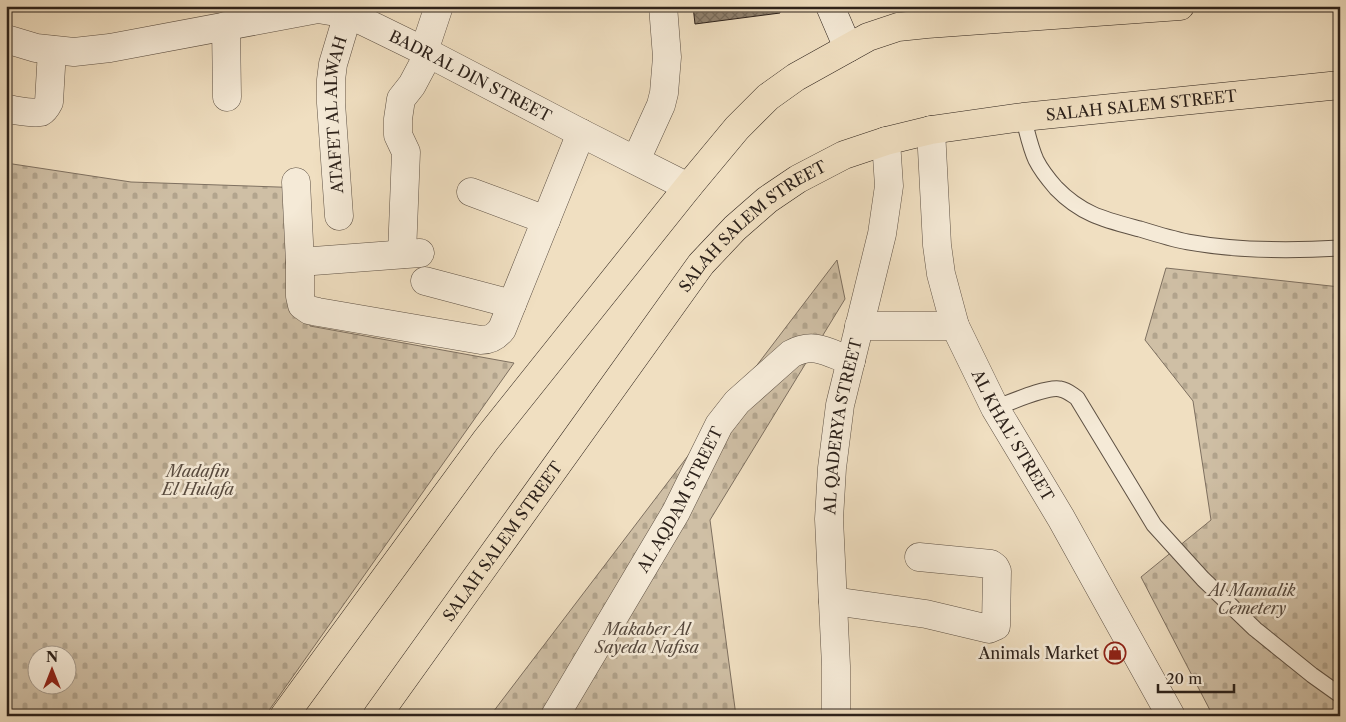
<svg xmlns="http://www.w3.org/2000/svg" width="1346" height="722" viewBox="0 0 1346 722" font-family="'Libre Caslon Text',serif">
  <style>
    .cemetery { fill: url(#cemetery-stones); stroke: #7e7060; fill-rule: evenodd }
    .building { fill: url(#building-cross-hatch); stroke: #2d221b }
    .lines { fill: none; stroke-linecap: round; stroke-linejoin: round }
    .service-casing { stroke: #5e5144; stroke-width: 17 }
    .minor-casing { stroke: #5e5144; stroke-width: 29 }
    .tertiary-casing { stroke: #5e5144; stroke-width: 29 }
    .secondary-casing { stroke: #2d221b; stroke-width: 29 }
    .primary-casing { stroke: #2d221b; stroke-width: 29 }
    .service { stroke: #f5ead7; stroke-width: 15 }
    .minor { stroke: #f5ead7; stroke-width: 28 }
    .tertiary { stroke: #f5ead7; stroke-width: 28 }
    .secondary { stroke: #f5ead7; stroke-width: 28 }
    .primary { stroke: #f0dfc1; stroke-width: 28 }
    .labels { text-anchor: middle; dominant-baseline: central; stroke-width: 5; stroke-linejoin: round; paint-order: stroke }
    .street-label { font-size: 16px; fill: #2d221b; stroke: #f5ead7 }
    .park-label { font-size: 16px; font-style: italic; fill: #56493e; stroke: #f5ead7 }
    .poi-label { font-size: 16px; fill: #2d221b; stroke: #f5ead7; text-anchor: end }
  </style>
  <defs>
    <pattern id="cemetery-stones" width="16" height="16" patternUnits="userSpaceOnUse" patternTransform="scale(1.25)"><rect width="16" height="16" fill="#cfbfa5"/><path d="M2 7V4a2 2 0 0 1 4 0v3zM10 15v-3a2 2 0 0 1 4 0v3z" fill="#b2a48d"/></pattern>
    <pattern id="building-cross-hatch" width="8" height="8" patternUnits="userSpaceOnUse" patternTransform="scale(1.25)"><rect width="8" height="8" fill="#928471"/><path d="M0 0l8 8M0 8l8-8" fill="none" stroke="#786c5c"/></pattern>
  </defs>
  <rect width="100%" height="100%" fill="#f0dfc1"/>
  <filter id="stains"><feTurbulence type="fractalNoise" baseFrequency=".004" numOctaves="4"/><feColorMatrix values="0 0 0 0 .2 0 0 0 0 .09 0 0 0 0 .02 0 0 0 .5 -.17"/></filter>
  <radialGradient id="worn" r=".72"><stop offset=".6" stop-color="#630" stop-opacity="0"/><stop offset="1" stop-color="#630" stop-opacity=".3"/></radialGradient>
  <!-- cemetery -->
  <path class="cemetery" d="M6,163L131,182L307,188L310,326L514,363L265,716H6ZM38,654H68V684H38Z
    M837,260L845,299L710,520L736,716H490Z
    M1166,268L1340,287V716H1213L1141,577L1211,520L1193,401L1145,340Z"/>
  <!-- building -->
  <path class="building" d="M693,6H779L780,13L695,24Z"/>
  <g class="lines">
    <!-- service casing -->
    <g class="service-casing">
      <path id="service" d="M1023,117C1027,131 1030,147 1036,160C1041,170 1049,180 1056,188C1082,215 1106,220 1140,229C1156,234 1172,239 1188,242C1238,251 1289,251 1340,248
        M995,408C1009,403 1047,386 1060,389C1067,390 1071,394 1077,398L1154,525L1203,579L1255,629L1312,675L1340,695"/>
    </g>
    <!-- minor casing -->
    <g class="minor-casing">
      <g id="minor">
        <path d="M226,26L227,97"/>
        <path id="s1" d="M6,39L36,48L74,52L110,48L318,9L348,14L377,28L424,51L581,133L688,187"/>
        <path d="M424,51L439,6"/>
        <path d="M6,109C15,110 33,114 41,112C45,110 47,106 49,102L52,50"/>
        <path d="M636,160L661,105L664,93L667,57L663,6"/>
        <path d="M296,182L300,262V296L302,305L309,310L318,312L481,340C490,340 496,337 502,329L581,133"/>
        <path d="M471,192L546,220"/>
        <path id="s2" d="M339,216L331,103V80L333,64L348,14"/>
        <path d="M402,254L406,152L398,135V119L401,99L412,85L429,53"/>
        <path d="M300,262L420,253"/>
        <path d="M425,281L512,304"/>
        <path d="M833,601L926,614L989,629L996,626L997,571L995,567L991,564L919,557"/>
        <path id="s3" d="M555,716L676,512L719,425L737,402L791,354C814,341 829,353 851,361"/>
      </g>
    </g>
    <!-- tertiary casing -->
    <g class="tertiary-casing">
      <g id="tertiary">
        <path id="s4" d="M931,130L937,245L941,274L955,326L995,408L1061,518L1171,716"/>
        <path d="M859,326H955"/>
        <path id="s5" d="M836,716V666L829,519L832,468L840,405L882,234L889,186L886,141"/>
      </g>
    </g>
    <!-- secondary casing -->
    <g class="secondary-casing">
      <path id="secondary" d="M830,6L848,48"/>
    </g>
    <!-- primary casing -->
    <g class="primary-casing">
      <g id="primary">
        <path d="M284,716L486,440L688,187L737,128L768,97L796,77L868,37L898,27L927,24L1180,6"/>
        <path id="s6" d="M377,716L701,264L735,228L767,200L798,179L844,155L886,141L931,130L1023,117L1340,85"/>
      </g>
    </g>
    <!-- service -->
    <use href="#service" class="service"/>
    <!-- minor -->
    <use href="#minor" class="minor"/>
    <!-- tertiary -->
    <use href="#tertiary" class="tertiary"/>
    <!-- secondary -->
    <use href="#secondary" class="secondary"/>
    <!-- primary -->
    <use href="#primary" class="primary"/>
  </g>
  <!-- icons -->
  <defs>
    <g id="shop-ring" transform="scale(1.125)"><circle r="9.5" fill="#f5ead7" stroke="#8f2418" stroke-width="1.5"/><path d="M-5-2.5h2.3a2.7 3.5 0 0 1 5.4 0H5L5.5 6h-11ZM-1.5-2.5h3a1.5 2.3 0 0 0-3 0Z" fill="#8f2418"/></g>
  </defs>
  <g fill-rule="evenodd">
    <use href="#shop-ring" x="1115" y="653"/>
  </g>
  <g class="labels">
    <!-- street labels -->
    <g class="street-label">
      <text stroke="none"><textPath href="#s1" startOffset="485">BADR AL DIN STREET</textPath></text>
      <text stroke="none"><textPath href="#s6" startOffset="1040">SALAH SALEM STREET</textPath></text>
      <text stroke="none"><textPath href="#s2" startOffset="102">ATAFET AL ALWAH</textPath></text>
      <text stroke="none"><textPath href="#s6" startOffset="620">SALAH SALEM STREET</textPath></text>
      <text stroke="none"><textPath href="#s5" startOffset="291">AL QADERYA STREET</textPath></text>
      <text stroke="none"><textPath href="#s4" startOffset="322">AL KHAL' STREET</textPath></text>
      <text stroke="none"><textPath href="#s3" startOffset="250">AL AQDAM STREET</textPath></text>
      <text stroke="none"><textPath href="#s6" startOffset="215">SALAH SALEM STREET</textPath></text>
    </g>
    <!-- park labels -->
    <g class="park-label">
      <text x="198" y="471">Madafin<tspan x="198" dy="18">El Hulafa</tspan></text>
      <text x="1252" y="590">Al Mamalik<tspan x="1252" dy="18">Cemetery</tspan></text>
      <text x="647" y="629">Makaber Al<tspan x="647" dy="18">Sayeda Nafisa</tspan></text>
    </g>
    <!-- poi labels -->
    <g class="poi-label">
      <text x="1099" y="653">Animals Market</text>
    </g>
  </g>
  <!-- margin -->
  <rect width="1346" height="722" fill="none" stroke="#f0dfc1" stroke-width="25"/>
  <rect x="8" y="8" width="1331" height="707" fill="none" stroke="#2d221b" stroke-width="2.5"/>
  <rect x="12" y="12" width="1321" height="697" fill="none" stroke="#2d221b"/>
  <!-- north arrow -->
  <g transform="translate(52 670)"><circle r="24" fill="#f5ead7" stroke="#a59a8c"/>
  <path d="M0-4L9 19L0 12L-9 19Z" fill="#8f2418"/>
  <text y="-8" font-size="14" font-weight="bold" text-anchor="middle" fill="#2d221b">N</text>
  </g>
  <!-- scale -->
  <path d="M1158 684v8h76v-8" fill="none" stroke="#2d221b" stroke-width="2.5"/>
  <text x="1166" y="684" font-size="15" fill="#2d221b" stroke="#f5ead7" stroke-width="4" paint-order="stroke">20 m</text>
  <rect width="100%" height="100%" filter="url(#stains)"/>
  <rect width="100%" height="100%" fill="url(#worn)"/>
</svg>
